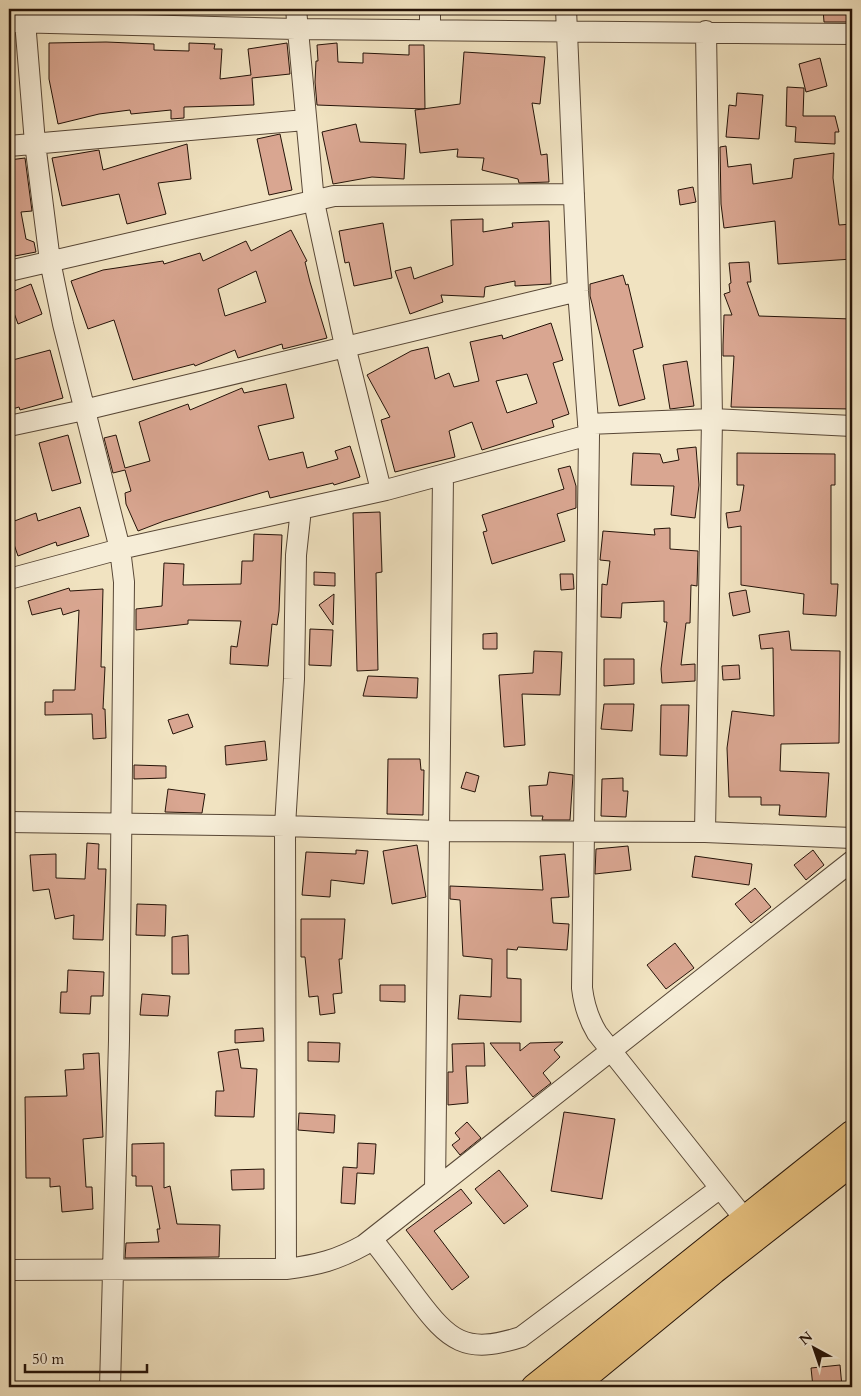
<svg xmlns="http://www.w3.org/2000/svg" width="861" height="1396" viewBox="0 0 861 1396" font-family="Cardo,serif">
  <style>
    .building { fill: #d9a691; stroke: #251308; fill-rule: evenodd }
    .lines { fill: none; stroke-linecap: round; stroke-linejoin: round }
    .minor-casing { stroke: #584736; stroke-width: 22 }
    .major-casing { stroke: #251308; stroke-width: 27 }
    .minor { stroke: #f6edd7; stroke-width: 20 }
    .major { stroke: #e8c280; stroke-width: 25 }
  </style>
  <rect width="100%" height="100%" fill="#f1e3c1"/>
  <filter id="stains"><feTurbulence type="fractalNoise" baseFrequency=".004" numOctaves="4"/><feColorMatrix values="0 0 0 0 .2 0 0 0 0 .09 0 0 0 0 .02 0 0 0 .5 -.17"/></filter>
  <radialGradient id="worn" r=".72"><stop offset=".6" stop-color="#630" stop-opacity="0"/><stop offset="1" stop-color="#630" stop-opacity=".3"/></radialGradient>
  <!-- building -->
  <path class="building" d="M823,9H852V22H824Z
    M106,42L154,44V50L189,51V43L215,44L214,49H222L220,79L251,75L248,49L287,43L290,74L252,78L254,105L184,107V118L171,119V110L131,114L130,110L99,114L58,124L49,79V43Z
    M337,43L338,62L363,63V53L409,55V45H424L425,109L317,105L315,82L316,61H318L317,45Z
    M464,52L545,57L540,104L532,103L541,155L547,154L549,182L519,183L518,179L482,170L484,158L457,157L458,149L420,153L415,110L460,104Z
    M820,58L827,86L806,92L799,64Z
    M787,87L804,88L803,116H835L839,132H835V144L795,142L796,127L786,126Z
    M737,93L763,95L759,139L726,137L729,105L736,106Z
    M356,124L360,142L406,144L404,179L372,177L333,184L322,132Z
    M280,134L292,190L269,195L257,139Z
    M187,144L191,179L158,183L166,214L127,224L119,194L62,206L52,158L99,150L103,170Z
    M726,146L728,167L751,164L753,184L792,178L794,159L834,153L833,178L839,225L852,224V259L778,264L775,221L724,228L721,204L720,147Z
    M25,158L32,211L21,212L26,239L34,242L36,252L15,256L14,250L9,251V160Z
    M693,187L696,202L680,205L678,190Z
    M483,219V232L513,227L512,223L549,221L551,284L515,286V281L485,287L484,297L441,295L443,302L410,314L395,271L411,267L414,279L453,265L451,220Z
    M383,223L392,278L354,286L349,262L345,263L339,231Z
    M291,230L307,261L305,262L310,282L327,338L283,349L282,344L238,358L235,350L195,366L194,364L133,380L114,320L88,329L71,281L103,270L163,261L164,264L200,253L203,261L246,241L251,251ZM256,271L266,302L225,316L218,289Z
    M749,262L751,282H747L759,316L852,319V409L731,407L734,356H723V345L724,315H732L724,294L730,292L729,284L731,283L729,263Z
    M623,275L626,285L628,284L643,347L633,350L645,399L619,406L590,296V284Z
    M31,284L42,314L18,324L9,299V293Z
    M551,323L563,360L553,363L569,414L552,420L554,427L482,450L472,422L449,431L455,457L395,472L381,420L390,417L367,375L411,351L428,347L435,379L449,373L454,387L479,381L470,342L502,335L503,339ZM527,374L537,403L507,413L496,381Z
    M50,350L63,398L20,410L19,407L9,410V361Z
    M687,361L694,406L670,409L663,365Z
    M286,384L294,418L258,426L269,460L303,452L307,468L338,459L335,451L350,446L360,477L334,485L333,483L270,498L268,491L164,521L138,531L126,504L125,493L131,491L125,470L113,473L104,438L116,435L125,468L150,461L139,422L188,404L190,410L242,388L244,393Z
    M68,435L81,483L52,491L39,443Z
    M696,447L699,485L695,518L671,515L674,486L631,485L633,453L660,454L663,463L679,460L677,449Z
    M737,453L835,454V485H831V584H838L836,616L803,614L804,594L741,585V526L728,528L726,513L740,511L744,485H737Z
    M570,466L576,486V508L557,514L565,541L492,564L483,532L487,531L482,515L564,489L558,469Z
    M80,507L89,536L57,546L56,542L18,556L9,530V523L36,513L38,521Z
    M380,512L382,572L376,573L378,670L357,671L353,513Z
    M670,528V549L698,551L697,586L691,585L690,623H686L681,665L695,664V681L662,683L661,669L667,622H664V601L622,603L621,618L601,617L602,584L607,585L610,561L600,560L603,531L655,535L654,529Z
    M254,534L282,535L279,611L277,625L272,624L268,666L230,664L231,646L237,647L241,621L188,620V624L136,630V609L162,606L164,563L184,564L183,585L241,584L242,561H253Z
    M314,572L335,573V586L314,585Z
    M560,574H573L574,589L561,590Z
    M69,588L70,591L103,589L101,667H105L103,709H105L106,738L93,739L92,714L45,715V702H53V690H75L79,610L63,615L61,608L32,615L28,601Z
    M746,590L750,612L733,616L729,593Z
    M334,594L333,625L319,605Z
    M310,629L333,630L331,666L309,665Z
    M789,631L791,650L840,651L839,743L781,744L780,771L829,773L826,817L779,815L780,805H761V797H729L727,748L732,711L774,716L773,648L761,649L759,635Z
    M497,633V649H483V634Z
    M534,651L562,652L560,695L522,694L525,745L504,747L499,675L533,673Z
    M604,659H634V684L604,686Z
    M739,665L740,679L723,680L722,666Z
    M368,676L418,678L417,698L363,696Z
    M604,704H634L632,731L601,729Z
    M661,705H689L687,756L660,755Z
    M188,714L193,727L173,734L168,720Z
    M265,741L267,760L226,765L225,746Z
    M388,759H420L421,770H424L423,815L387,814Z
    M134,765L166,766V778L134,779Z
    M466,772L479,776L475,792L461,788Z
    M549,772L573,775L570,820H542L543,816H531L529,786L547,785Z
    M623,778V791H628L626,817L601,816L602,779Z
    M168,789L205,794L202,813L165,812Z
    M87,843L99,844L98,869H106L103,940L73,939L74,915L55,919L49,889L33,891L30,855L56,854V878L85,879Z
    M417,845L426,897L392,904L383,851Z
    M628,846L631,870L595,874L596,849Z
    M356,850L368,851L364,884L331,880L330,897L302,895L306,852L356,854Z
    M813,850L824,865L806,880L794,865Z
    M565,854L569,897L551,898L553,923L569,924L567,950L518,947L517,950L507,949V978L521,979V1022L458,1019L460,995L491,997L492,959L463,956L460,900L450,899V886L543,890L540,856Z
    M695,856L752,864L749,885L692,877Z
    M755,888L771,907L751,923L735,904Z
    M137,904L166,905L165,936L136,935Z
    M301,919H345L342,959H339L342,993L333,994L335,1013L320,1015L318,996L309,997L305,957H301Z
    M188,935L189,974H172V937Z
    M675,943L694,968L666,989L647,965Z
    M68,970L104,972L103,996H91L90,1014L60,1013L61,992H67Z
    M380,985H405V1002L380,1001Z
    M142,994L170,996L168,1016L140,1015Z
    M263,1028L264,1041L235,1043V1030Z
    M308,1042L340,1043L339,1062L308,1061Z
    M563,1042L554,1050L560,1057L543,1073L551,1083L533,1097L490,1043H520V1051L530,1043Z
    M484,1043L485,1066H466L468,1103L448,1105V1072H453L452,1044Z
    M238,1049L241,1068L257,1069L254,1117L215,1116L216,1091H224L218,1052Z
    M99,1053L103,1137L83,1139L86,1187H92L93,1209L62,1212L60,1186L50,1187V1178H26L25,1097L67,1096L65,1070L84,1069L83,1054Z
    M564,1112L615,1119L602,1199L551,1191Z
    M299,1113L335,1115L334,1133L298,1130Z
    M467,1122L481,1138L460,1155L452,1145L460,1139L455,1133Z
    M164,1143V1188L170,1186L177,1224L220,1225L219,1257L125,1258L126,1243L159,1242L157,1229H160L152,1186H136V1176H132V1144Z
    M358,1143L376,1144L374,1174L357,1173L355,1204L341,1203L343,1167L357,1168Z
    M264,1169V1189L232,1190L231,1170Z
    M499,1170L528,1206L504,1224L475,1189Z
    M461,1189L472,1203L434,1231L469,1277L452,1290L406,1230Z
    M840,1365L842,1387H813L811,1368Z"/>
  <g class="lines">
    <!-- minor casing -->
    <g class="minor-casing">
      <path id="minor" d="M24,9L35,143L50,261L63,324L120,549L124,582L119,1040L110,1387
        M296,9L314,202L345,346L381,490
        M566,9L578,291L589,435L582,988C584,1005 588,1018 597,1033L744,1218
        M9,22L296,29L852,34
        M430,29V9
        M9,146L305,120
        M9,271L334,196L574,194
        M588,424L712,419L852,426
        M9,426L84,410L578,291
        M9,579L120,549L386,490L589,435
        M9,822L285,826L438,831L705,832L852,838
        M705,832L712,419L706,31
        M435,1189L443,476
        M372,1239C387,1258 401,1277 416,1297C449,1341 465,1355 521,1337L719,1189
        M286,1269L285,826L294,679L296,555L301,509
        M9,1270L286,1269C318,1265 337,1260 364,1245L852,861"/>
    </g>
    <!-- major casing -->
    <g class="major-casing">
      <path id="major" d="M534,1387L852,1133
        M573,1387L714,1271L852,1163"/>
    </g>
    <!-- minor -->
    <use href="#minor" class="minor"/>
    <!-- major -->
    <use href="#major" class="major"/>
  </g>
  <!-- margin -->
  <rect width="861" height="1396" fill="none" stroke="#f1e3c1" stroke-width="30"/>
  <rect x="10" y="10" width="841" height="1376" fill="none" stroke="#251308" stroke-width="2.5"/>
  <rect x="15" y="15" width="831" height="1366" fill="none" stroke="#251308"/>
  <!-- north arrow -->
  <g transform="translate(814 1348) rotate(320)" stroke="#f6edd7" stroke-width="4" paint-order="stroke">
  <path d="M0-4L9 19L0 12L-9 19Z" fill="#251308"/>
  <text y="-8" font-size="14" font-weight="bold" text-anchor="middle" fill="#251308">N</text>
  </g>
  <!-- scale -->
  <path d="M25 1364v8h122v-8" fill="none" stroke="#251308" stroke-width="2.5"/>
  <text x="32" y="1364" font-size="15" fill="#251308" stroke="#f6edd7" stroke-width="4" paint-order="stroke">50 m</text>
  <rect width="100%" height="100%" filter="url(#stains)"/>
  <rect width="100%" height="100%" fill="url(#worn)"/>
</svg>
